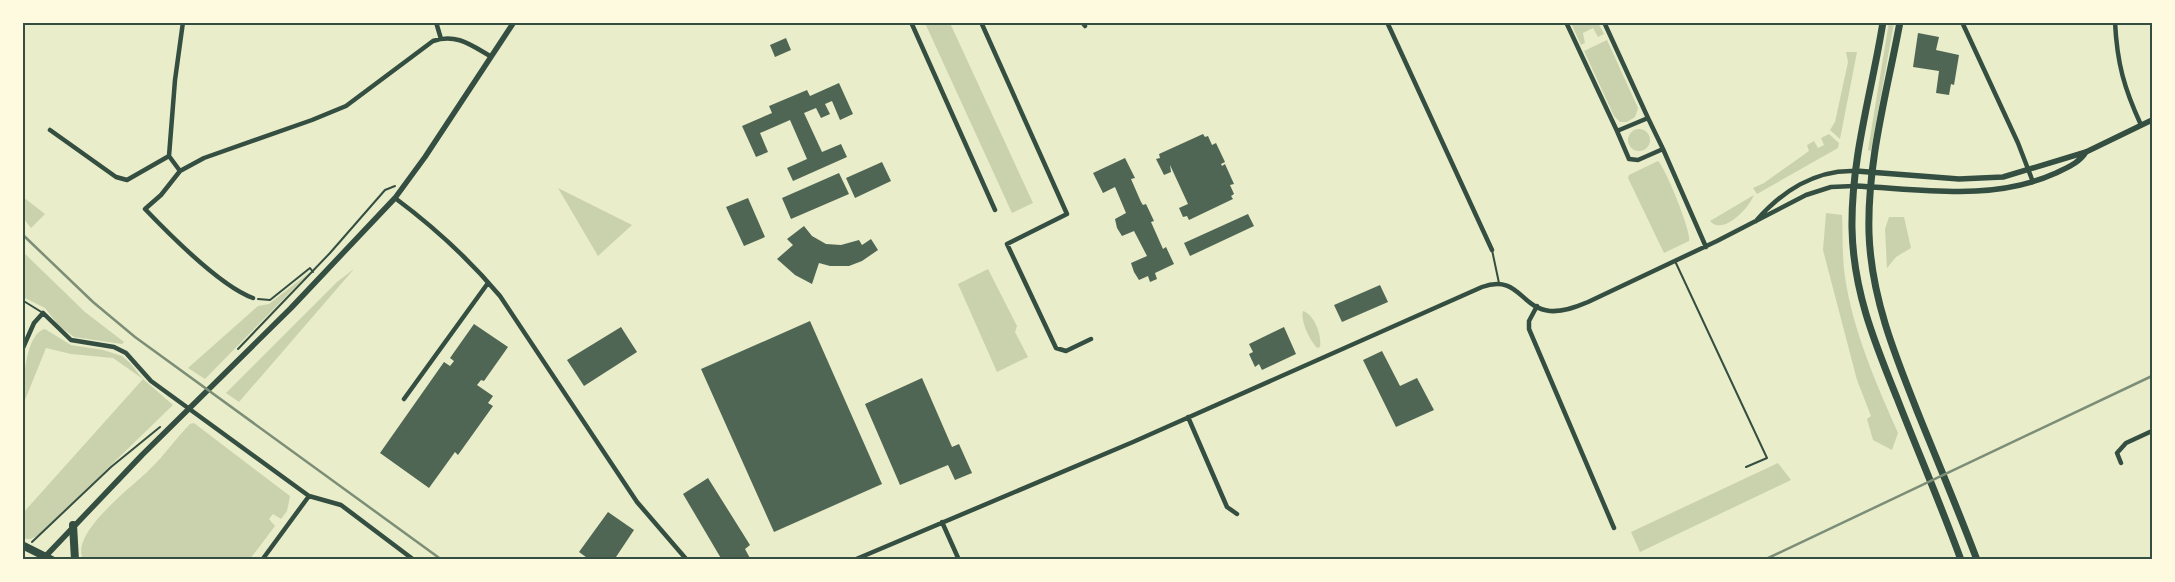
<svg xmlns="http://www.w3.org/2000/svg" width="2175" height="582" viewBox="0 0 2175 582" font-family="'Varela Round',sans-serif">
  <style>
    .green { fill: #cad2ad }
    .building { fill: #4f6655 }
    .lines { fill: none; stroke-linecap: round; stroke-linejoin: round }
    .path { stroke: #344e41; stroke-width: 2 }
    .service { stroke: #344e41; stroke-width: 2 }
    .minor { stroke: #344e41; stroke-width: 4.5 }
    .tertiary { stroke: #344e41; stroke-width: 5.5 }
    .primary { stroke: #344e41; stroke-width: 7 }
    .trunk { stroke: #344e41; stroke-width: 8 }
    .rail { stroke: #7c8e77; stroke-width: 2.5 }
    .neatline { fill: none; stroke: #344e41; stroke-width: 2 }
  </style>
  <rect width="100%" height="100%" fill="#e9edc9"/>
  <!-- green -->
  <path class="green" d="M1889,22L1894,23L1871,151L1868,150Z
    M925,23H950L1033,203L1012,213Z
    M1571,23H1598L1604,34L1598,37L1593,28L1583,33L1585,43L1581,45Z
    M1607,40L1638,108L1635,117L1627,122H1620L1614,116L1584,51Z
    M1846,52H1857L1840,139L1830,130L1835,122L1848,62Z
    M1628 140a11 11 0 1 1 22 0a11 11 0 1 1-22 0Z
    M1829,134L1839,143L1838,148L1757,194L1753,188L1764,183L1809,151L1807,145L1814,141L1818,148L1824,145L1821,138Z
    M1658,161C1665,167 1692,233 1689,241L1664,253L1628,178L1629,175Z
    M558,188L632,225L598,256Z
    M1754,195C1749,208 1723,236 1710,221Z
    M23,197L45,214L31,228L23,218Z
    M1826,213L1842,215C1843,236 1842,256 1845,277C1853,331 1876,383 1898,433L1892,450L1873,440L1867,419L1871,416L1857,380L1823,250Z
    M1889,217H1904L1911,248L1896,257L1887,268L1885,229Z
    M22,251L85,312L124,342L122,344L74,337L59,326L45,308L23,297Z
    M354,269L239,402L226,393L337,282Z
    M988,269L1017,326L1015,332L1028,357L997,372L958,284Z
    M310,272L205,379L188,368L258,306L269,304Z
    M1303,311C1315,315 1322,336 1320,347L1317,348C1310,340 1300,321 1303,311Z
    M45,329L71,345L103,350L122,356L130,363L143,379L173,405L42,532C35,537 31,541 23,538V513L143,379L113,358L71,354L46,348L23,405C23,388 24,334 45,329Z
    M194,423L290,496L287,511L281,519L273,514L269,519L275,526L250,559H83C70,533 132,487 149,470C164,456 176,438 190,424Z
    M1778,463L1791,480L1640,552L1631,532Z"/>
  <!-- building -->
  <path class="building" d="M1918,33L1939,37L1936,50L1959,55L1954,85L1951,84L1949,95L1936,93L1939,71L1913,67Z
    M786,38L791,50L775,57L770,45Z
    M839,83L853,114L840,120L832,101L825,104L830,114L821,118L816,108L804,113L822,152L841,144L847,157L793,181L787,168L807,159L790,120L760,133L768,152L756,157L742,126L772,113L769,106L807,90L810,96Z
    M1203,134L1205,137L1208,136L1212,145L1216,143L1225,162L1221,164L1222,166L1225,164L1234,184L1230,185L1234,194L1231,196L1233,199L1189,220L1187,216L1183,217L1179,208L1188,204L1170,165L1171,172L1164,175L1156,159L1160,158L1159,154Z
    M1125,158L1135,178L1131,179L1141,202L1143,205L1146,204L1154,221L1151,222L1163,249L1166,247L1174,264L1155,273L1157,279L1150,282L1148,276L1139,280L1134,272L1131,263L1147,256L1134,231L1122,236L1117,228L1115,219L1126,213L1115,187L1103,193L1093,173Z
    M882,162L891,181L855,198L846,178Z
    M839,173L849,194L791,219L782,198Z
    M748,198L765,237L744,246L726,207Z
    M1248,214L1254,226L1190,256L1184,243Z
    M804,226L812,236L826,244L841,245L859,240L862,245L871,239L878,250L862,261L849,266H830L819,263L812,284L795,275L777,259L793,245L787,239Z
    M1380,285L1388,302L1342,322L1334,305Z
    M810,321L882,484L774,532L701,369Z
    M474,324L508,347L484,381L481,380L477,385L493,396L488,403L493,406L458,455L455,452L429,488L380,453L444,362L450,366L454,361L450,358Z
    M621,327L637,352L584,386L567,360Z
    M1284,327L1296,354L1262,370L1259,364L1255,367L1249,354L1253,352L1249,344Z
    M1382,351L1400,386L1417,378L1434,410L1396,427L1363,360Z
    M922,378L952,447L959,444L972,473L955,480L948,465L900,485L865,404Z
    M708,478L750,545L745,549L751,560H722L683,494Z
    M608,512L634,530L614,560H590L579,552Z"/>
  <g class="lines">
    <!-- path -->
    <path class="path" d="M258,299L270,300L310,268L313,272
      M238,349L330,253L385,190L395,186
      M32,542L111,467L160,427"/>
    <!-- service -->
    <path class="service" d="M1492,250L1499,283
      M1675,261L1767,458L1746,467
      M22,300L43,313"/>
    <!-- minor -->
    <path class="minor" d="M436,22L441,39
      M911,22L995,210
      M981,22L1067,214L1007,244L1056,348L1066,351L1091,339
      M1082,22L1085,26
      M1387,22L1492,250
      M1566,22L1617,131
      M1604,22L1648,118
      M1962,22L2018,143L2033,182
      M2115,22C2117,63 2124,88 2141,125
      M1648,118L1663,149L1638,160L1629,159L1617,131Z
      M50,130L116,177L127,180L169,156
      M1663,149L1706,247
      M169,156L175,80L183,22
      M169,156L180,171
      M395,198C434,227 469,259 500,296L637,502L687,560
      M1756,221C1781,192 1815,169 1856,171
      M253,298C222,287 169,234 145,209L161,195L180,171L204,158L312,120L346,106L433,41C456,33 471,45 490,56
      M1537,306L1529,321V329L1614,528
      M22,350L34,323L43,313L71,340L114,347L126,353L151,381L309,496L341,505L414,560
      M404,399L488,283
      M1188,417L1227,507L1237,514
      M2121,463L2117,453L2126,443L2152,431
      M942,522L959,560
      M262,560L309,496
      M854,560L1133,442L1482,287C1519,274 1520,308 1550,311C1563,312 1576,307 1588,302L1717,241L1806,195L1831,187L1854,186"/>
    <!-- tertiary -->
    <path class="tertiary" d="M1856,171L1959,179L2003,177L2086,152L2152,120
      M1854,186C1922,189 1992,202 2056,173C2068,167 2079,163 2086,152
      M42,560L142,455L291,308L395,198L425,157L514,22"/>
    <!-- primary -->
    <path class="primary" d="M1883,22C1872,91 1851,158 1852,228C1853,290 1874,341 1897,398C1918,452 1941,505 1961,560
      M1900,22C1887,92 1867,162 1869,233C1871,298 1896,358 1920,418C1939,465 1959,512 1977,560"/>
    <!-- trunk -->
    <path class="trunk" d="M73,525L75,560
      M22,545L52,560"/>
    <!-- rail -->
    <path class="rail" d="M22,234L93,302L135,337L442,560
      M1764,560L2152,376"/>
  </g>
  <!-- border -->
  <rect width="2175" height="582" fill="none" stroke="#fefae0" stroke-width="48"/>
  <rect x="24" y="24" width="2127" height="534" class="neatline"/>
</svg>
